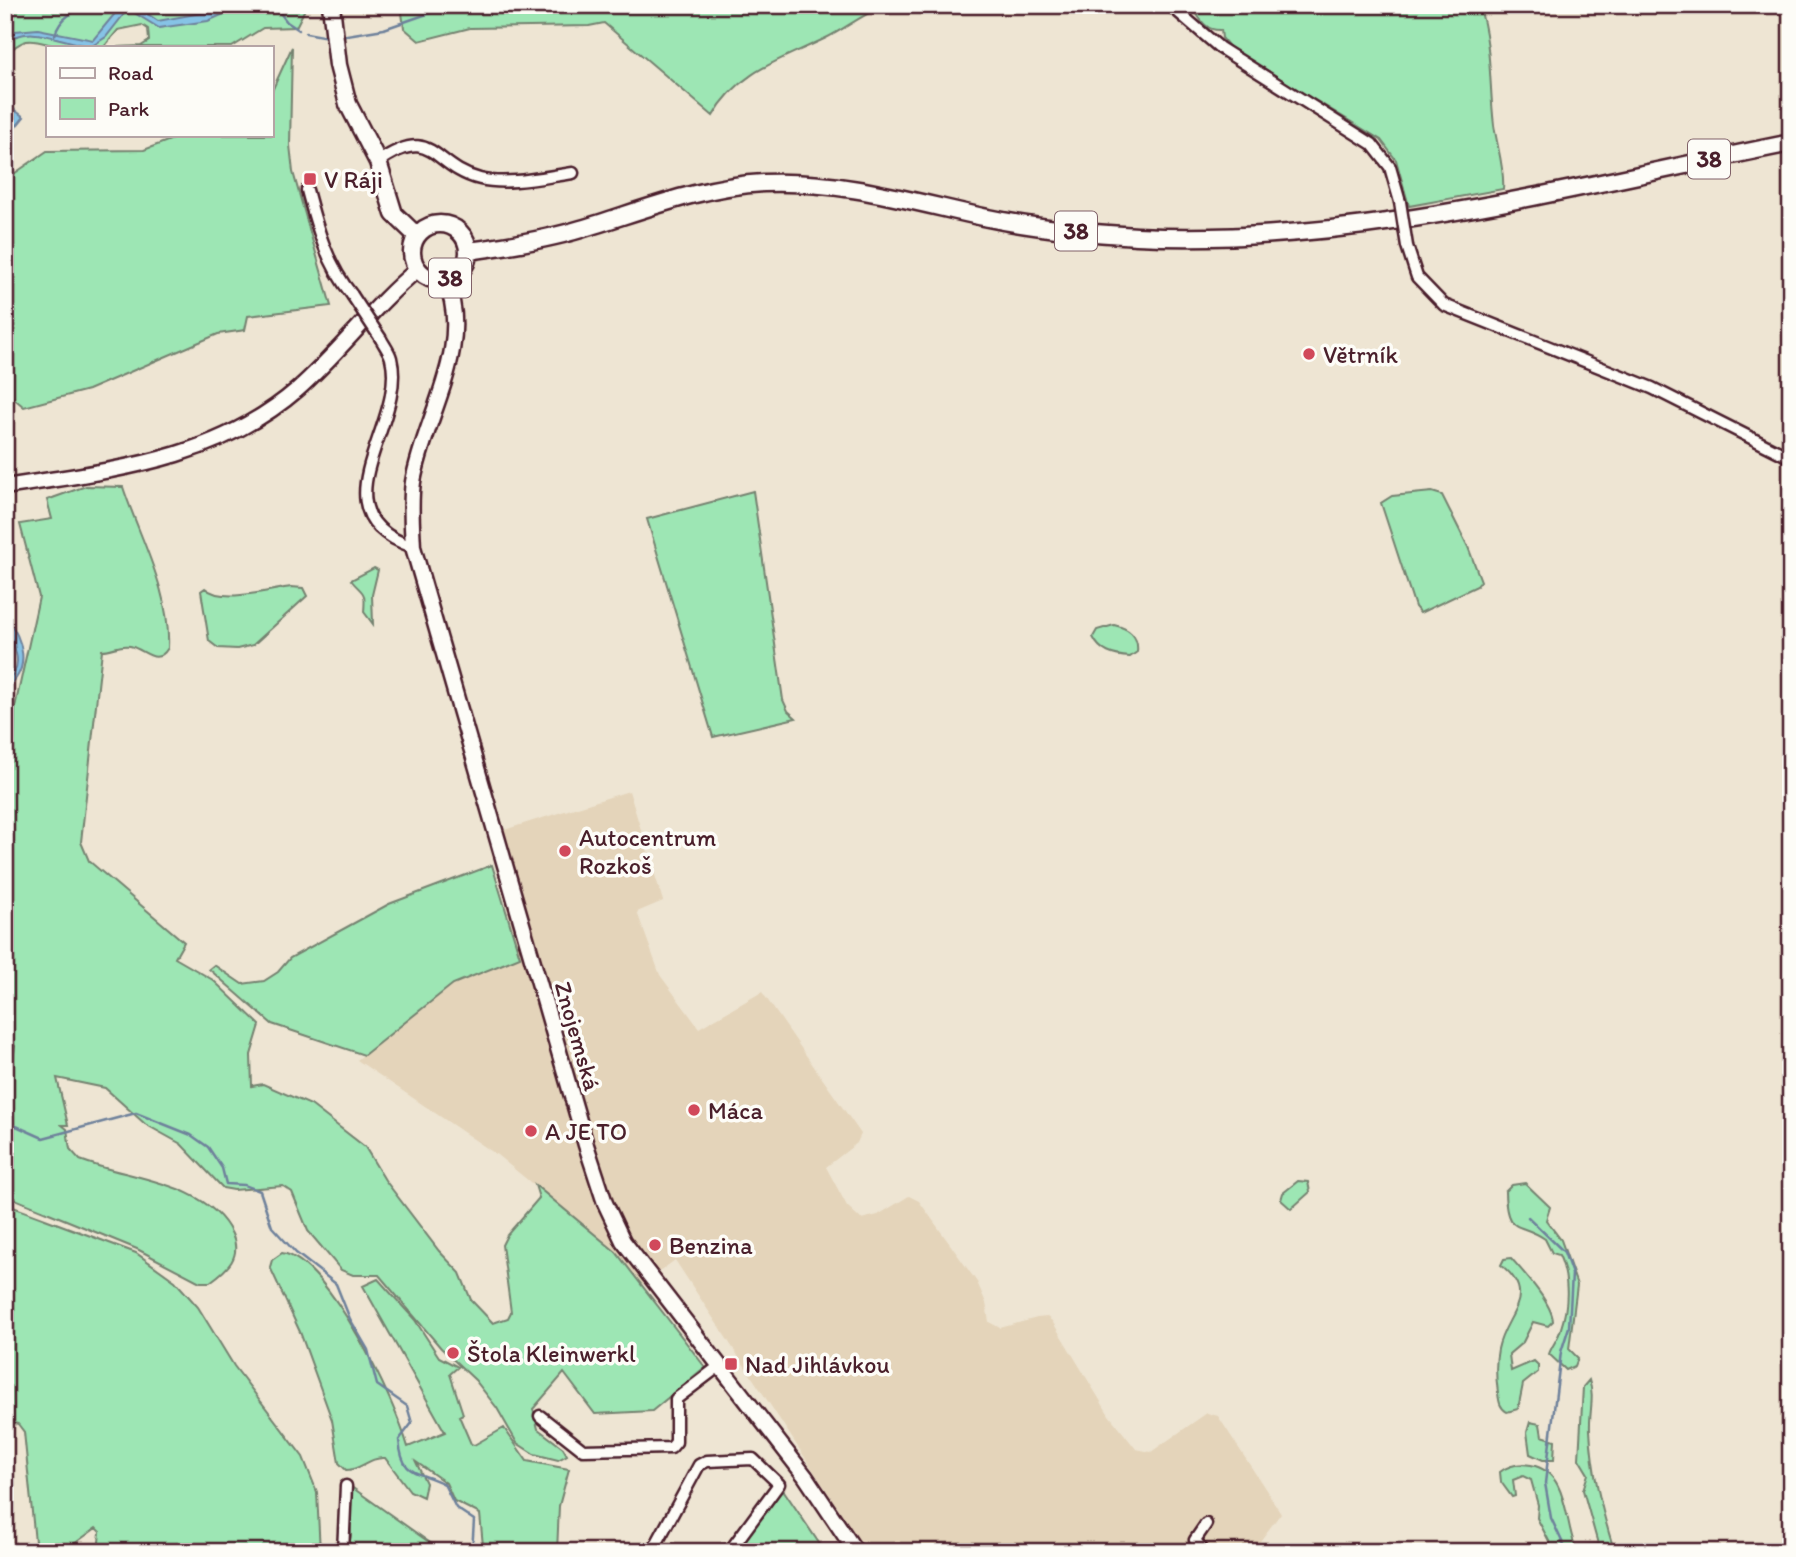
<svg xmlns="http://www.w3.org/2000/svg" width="1796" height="1557" viewBox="0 0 1796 1557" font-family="Itim,sans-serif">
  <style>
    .built { fill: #e4d4ba }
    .green { fill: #9de6b4; stroke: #748270; stroke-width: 2 }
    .water { fill: #86c3e6; stroke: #6e819b; stroke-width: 2 }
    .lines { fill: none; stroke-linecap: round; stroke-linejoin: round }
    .stream { stroke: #6e819b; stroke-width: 2.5 }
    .minor-casing { stroke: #4a1f2b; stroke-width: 15 }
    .secondary-casing { stroke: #4a1f2b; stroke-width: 19 }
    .primary-casing { stroke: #4a1f2b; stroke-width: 21 }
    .minor { stroke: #fdfcf7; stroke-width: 10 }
    .secondary { stroke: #fdfcf7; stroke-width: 14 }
    .primary { stroke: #fdfcf7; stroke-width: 16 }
    .minor-bridge-casing { stroke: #4a1f2b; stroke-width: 15; stroke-linecap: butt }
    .minor-bridge { stroke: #fdfcf7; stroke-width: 10 }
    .poi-dot { fill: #d1495b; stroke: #fdfcf7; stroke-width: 2.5 }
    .labels { text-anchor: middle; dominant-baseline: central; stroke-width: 7; stroke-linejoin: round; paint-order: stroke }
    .shield { fill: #fdfcf7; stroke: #806168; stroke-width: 2 }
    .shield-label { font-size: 23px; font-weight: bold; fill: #4a1f2b }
    .poi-label { font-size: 24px; fill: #4a1f2b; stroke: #fdfcf7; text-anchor: start }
    .street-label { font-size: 24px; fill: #4a1f2b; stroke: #fdfcf7 }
  </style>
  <rect width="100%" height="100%" fill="#eee5d3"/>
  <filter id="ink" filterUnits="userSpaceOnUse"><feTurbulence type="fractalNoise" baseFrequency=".0143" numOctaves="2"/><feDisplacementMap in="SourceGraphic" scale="14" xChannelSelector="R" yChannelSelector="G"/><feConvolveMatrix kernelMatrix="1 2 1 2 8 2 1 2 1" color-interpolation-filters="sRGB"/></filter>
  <g filter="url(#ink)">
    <!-- built -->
    <path class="built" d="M629,791L663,901L637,912L660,975L699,1028L762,992L861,1134L857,1143L826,1167L847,1206L861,1219L878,1215L909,1196L919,1201L977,1282L986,1303L989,1322L1000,1328L1037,1318L1047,1317L1052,1321L1109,1415L1136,1449L1151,1452L1207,1413L1218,1416L1281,1513L1252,1552H867L675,1260L640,1286L616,1252L497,1155L357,1060L453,983L520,957L488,835Z"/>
    <!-- green -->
    <path class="green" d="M5,5H307L296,27L263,28L232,47H117L141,46L149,41L148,29L142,25L118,30L104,47C90,47 74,50 60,47C33,41 27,33 5,56Z
      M401,5H888C866,11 847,28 826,38C783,59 738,71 713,116L604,23L589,26L470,28L419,41L404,28Z
      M1191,5H1479C1492,45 1489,84 1494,125C1497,146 1505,170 1503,189L1409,206L1396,160L1381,140L1231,49L1222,38L1221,30C1204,31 1200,18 1191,5Z
      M292,47L290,145L293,172L331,306L248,316L245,330L218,334L88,390L24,407L5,391V180L47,151L144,150L183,135H271V93Z
      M86,486L123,487C140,539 171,592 168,648C156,667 146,650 130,646C120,644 112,650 102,650L81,842L89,861L184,942L175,958L213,980L260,1025L251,1055L252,1086L263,1084L311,1105L365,1147L385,1180L439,1251L460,1273L471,1300L493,1323L508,1318L511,1312L502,1245L507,1235L539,1198L535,1185L616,1252L705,1367L652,1411L595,1414L564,1373L533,1409L538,1429L563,1448L567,1455L558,1460L534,1454L517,1443L497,1408L475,1380L441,1348L379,1275H353L341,1270L308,1231L292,1192L283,1186L234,1190L223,1188L181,1144L145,1124L105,1088L57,1078L68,1125H62L67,1129L70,1149L80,1160C128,1179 207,1181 232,1234C242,1257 228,1269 210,1282H200L137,1249L5,1195V1090L8,1096L15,1046L11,1042L5,1076V775L14,742L15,707L39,597L20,524L52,519L47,500Z
      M753,491L783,700L788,711L796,718L713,737L647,519Z
      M1432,492L1442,495L1468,547L1481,581L1477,586L1420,613L1415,607L1381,503L1392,496Z
      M374,568L378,570L372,595L373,624L364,612C366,589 363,595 351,580Z
      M291,587L303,588L307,596L253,645L237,649L218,648L209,641L201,591L205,588C222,604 268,590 291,587Z
      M1114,625C1128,628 1139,636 1137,652L1130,657C1113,656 1100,652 1093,637L1097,630Z
      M492,865L520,957L453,984L364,1055L272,1024L209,969L214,965L242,984L264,981L278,972L290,958L389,904Z
      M1298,1181L1308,1182L1310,1192L1291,1209L1281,1200L1283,1193Z
      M1525,1183L1550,1207L1546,1220L1561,1240L1577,1285L1569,1349L1578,1358L1575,1366L1566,1370L1549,1354C1552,1345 1559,1338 1561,1328C1569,1305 1569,1277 1559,1255L1552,1253L1545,1239C1519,1221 1506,1236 1505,1192L1512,1185Z
      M5,1204L136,1253L175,1281L198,1307L234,1366L303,1457L317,1492L320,1552H98L100,1532L96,1528L67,1549L36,1552L24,1432L18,1424L5,1420Z
      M282,1253C329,1260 395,1402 408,1447L445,1432L363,1286L378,1279L415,1320L439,1357L458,1367L450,1374L463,1414L459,1416L471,1444L474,1445L504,1428L527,1461L569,1469L559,1506L557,1552H480L483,1546L480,1514L454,1501L446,1483L416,1462L426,1483L423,1497L410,1491L385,1458C369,1457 361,1470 346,1470L339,1463L332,1420L300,1332L270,1267L272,1260Z
      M1511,1258C1524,1273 1552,1303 1553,1321L1548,1326L1533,1322L1523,1342L1509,1354L1511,1371L1534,1361L1538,1365V1372L1523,1384L1518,1409L1507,1412C1500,1408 1499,1402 1498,1393C1496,1379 1495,1363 1498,1349C1505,1314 1540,1296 1501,1265L1504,1259Z
      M1589,1380C1595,1397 1589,1413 1590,1430C1592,1472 1602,1511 1614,1550L1549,1552L1550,1543L1537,1518L1538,1505L1531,1480L1523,1476L1513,1480L1515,1496L1512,1497L1501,1482L1500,1472C1509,1465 1520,1463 1531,1465C1568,1472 1564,1518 1575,1546L1598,1544L1583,1490L1588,1474L1579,1459L1583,1387Z
      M1530,1422L1540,1424L1542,1436L1555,1440L1554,1460H1543L1530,1454L1527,1432Z
      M350,1486L443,1552H347L351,1536Z
      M782,1488L825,1552H732Z"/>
    <!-- water -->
    <path class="water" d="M122,5L136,6L158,21L244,5L208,21L159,28L128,9L106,37L92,46C65,45 29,20 5,44V36L15,31L38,29L93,40Z
      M5,103L24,117L10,134L5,132Z
      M5,615C23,639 33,669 5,689V682C32,662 5,638 5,615Z"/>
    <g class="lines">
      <!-- stream -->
      <path class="stream" d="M208,5L215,12
        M274,5L287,22L299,30
        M306,33L328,37
        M55,35C60,17 74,11 90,5
        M341,36L384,29L453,5
        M5,1121L43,1138L136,1113L191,1135L208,1147L222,1168L226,1184L244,1185L260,1191L272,1227L296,1253L336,1284L350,1319L368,1350L377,1385L407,1406L412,1423L399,1440C402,1479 419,1470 444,1484L456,1508L474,1520L472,1552
        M1528,1217L1564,1252L1572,1274L1569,1327L1561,1352L1545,1483L1551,1518L1567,1552"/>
      <!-- minor casing -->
      <g class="minor-casing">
        <path id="minor" d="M1170,5L1220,48L1372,144L1390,167L1400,202
          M378,162C434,123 432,167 480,179C508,186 544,177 573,173
          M307,190C317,228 327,264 352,295
          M1407,246L1417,277L1444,305L1652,388L1791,458
          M381,339C384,345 389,351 391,358C408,425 310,512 413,547
          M540,1416L583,1450L671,1448L676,1442V1399L718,1367
          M343,1552L346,1486
          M652,1552L699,1465L707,1461L753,1459L779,1484L729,1552
          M1204,1552L1195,1540L1206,1524"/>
      </g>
      <!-- secondary casing -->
      <g class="secondary-casing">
        <path id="secondary" d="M445,280C475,345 424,417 413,482C410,503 412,525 413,547L586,1145L605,1203L623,1241L805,1476L856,1552
          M5,487C110,470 214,462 298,389C340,352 374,305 418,269"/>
      </g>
      <!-- primary casing -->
      <g class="primary-casing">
        <path id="primary" d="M331,5L338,65L348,104L378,162L394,214L417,236
          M412 252a28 28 0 1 1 56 0a28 28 0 1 1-56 0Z
          M469,251C506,246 545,240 581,229C641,211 701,186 764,183C840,180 910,201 983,217C1034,228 1086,233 1137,236C1355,247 1579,185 1791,143"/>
      </g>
      <!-- minor -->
      <use href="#minor" class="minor"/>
      <!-- secondary -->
      <use href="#secondary" class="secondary"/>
      <!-- primary -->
      <use href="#primary" class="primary"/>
      <!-- minor-bridge casing -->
      <g class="minor-bridge-casing">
        <path id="minor-bridge" d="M1400,202L1407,246
          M352,295L381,339"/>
      </g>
      <!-- minor-bridge -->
      <use href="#minor-bridge" class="minor-bridge"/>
    </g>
  </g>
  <!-- markers -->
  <g class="poi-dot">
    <rect x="303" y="172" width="14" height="14" rx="3.5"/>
    <circle cx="1309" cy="354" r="7"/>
    <circle cx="565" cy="851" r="7"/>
    <circle cx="694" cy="1110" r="7"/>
    <circle cx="531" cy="1131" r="7"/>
    <circle cx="655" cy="1245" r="7"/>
    <circle cx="453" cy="1353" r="7"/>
    <rect x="724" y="1357" width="14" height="14" rx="3.5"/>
  </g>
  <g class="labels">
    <!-- shield labels -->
    <g class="shield">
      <rect x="1688" y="139.5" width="42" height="39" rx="5"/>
      <rect x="1055" y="211.5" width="42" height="39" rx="5"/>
      <rect x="429" y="258.5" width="42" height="39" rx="5"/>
    </g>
    <g class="shield-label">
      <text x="1709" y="159">38</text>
      <text x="1076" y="231">38</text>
      <text x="450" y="278">38</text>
    </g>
    <!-- poi labels -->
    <g class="poi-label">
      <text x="324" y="179">V Ráji</text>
      <text x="1323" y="354">Větrník</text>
      <text x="579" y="837">Autocentrum<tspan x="579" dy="28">Rozkoš</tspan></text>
      <text x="708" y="1110">Máca</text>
      <text x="545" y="1131">A JE TO</text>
      <text x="669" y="1245">Benzina</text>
      <text x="467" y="1353">Štola Kleinwerkl</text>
      <text x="745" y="1364">Nad Jihlávkou</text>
    </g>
    <!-- street labels -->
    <g class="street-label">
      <text transform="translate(578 1036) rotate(74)">Znojemská</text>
    </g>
  </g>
  <!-- margin -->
  <rect width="1796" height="1557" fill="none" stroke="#fdfcf7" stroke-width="28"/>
  <rect x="14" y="14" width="1768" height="1529" fill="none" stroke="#4a1f2b" stroke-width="2.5" filter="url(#ink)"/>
  <!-- legend -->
  <rect x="46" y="46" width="228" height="91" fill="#fdfcf7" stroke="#b5a4a5" stroke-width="2"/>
  <rect x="60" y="68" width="35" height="10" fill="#fdfcf7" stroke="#b5a4a5" stroke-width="2"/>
  <text x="108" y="80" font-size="21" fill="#4a1f2b">Road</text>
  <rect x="60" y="98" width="35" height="21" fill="#9de6b4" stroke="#b5a4a5" stroke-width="2"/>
  <text x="108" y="116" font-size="21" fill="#4a1f2b">Park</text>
</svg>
